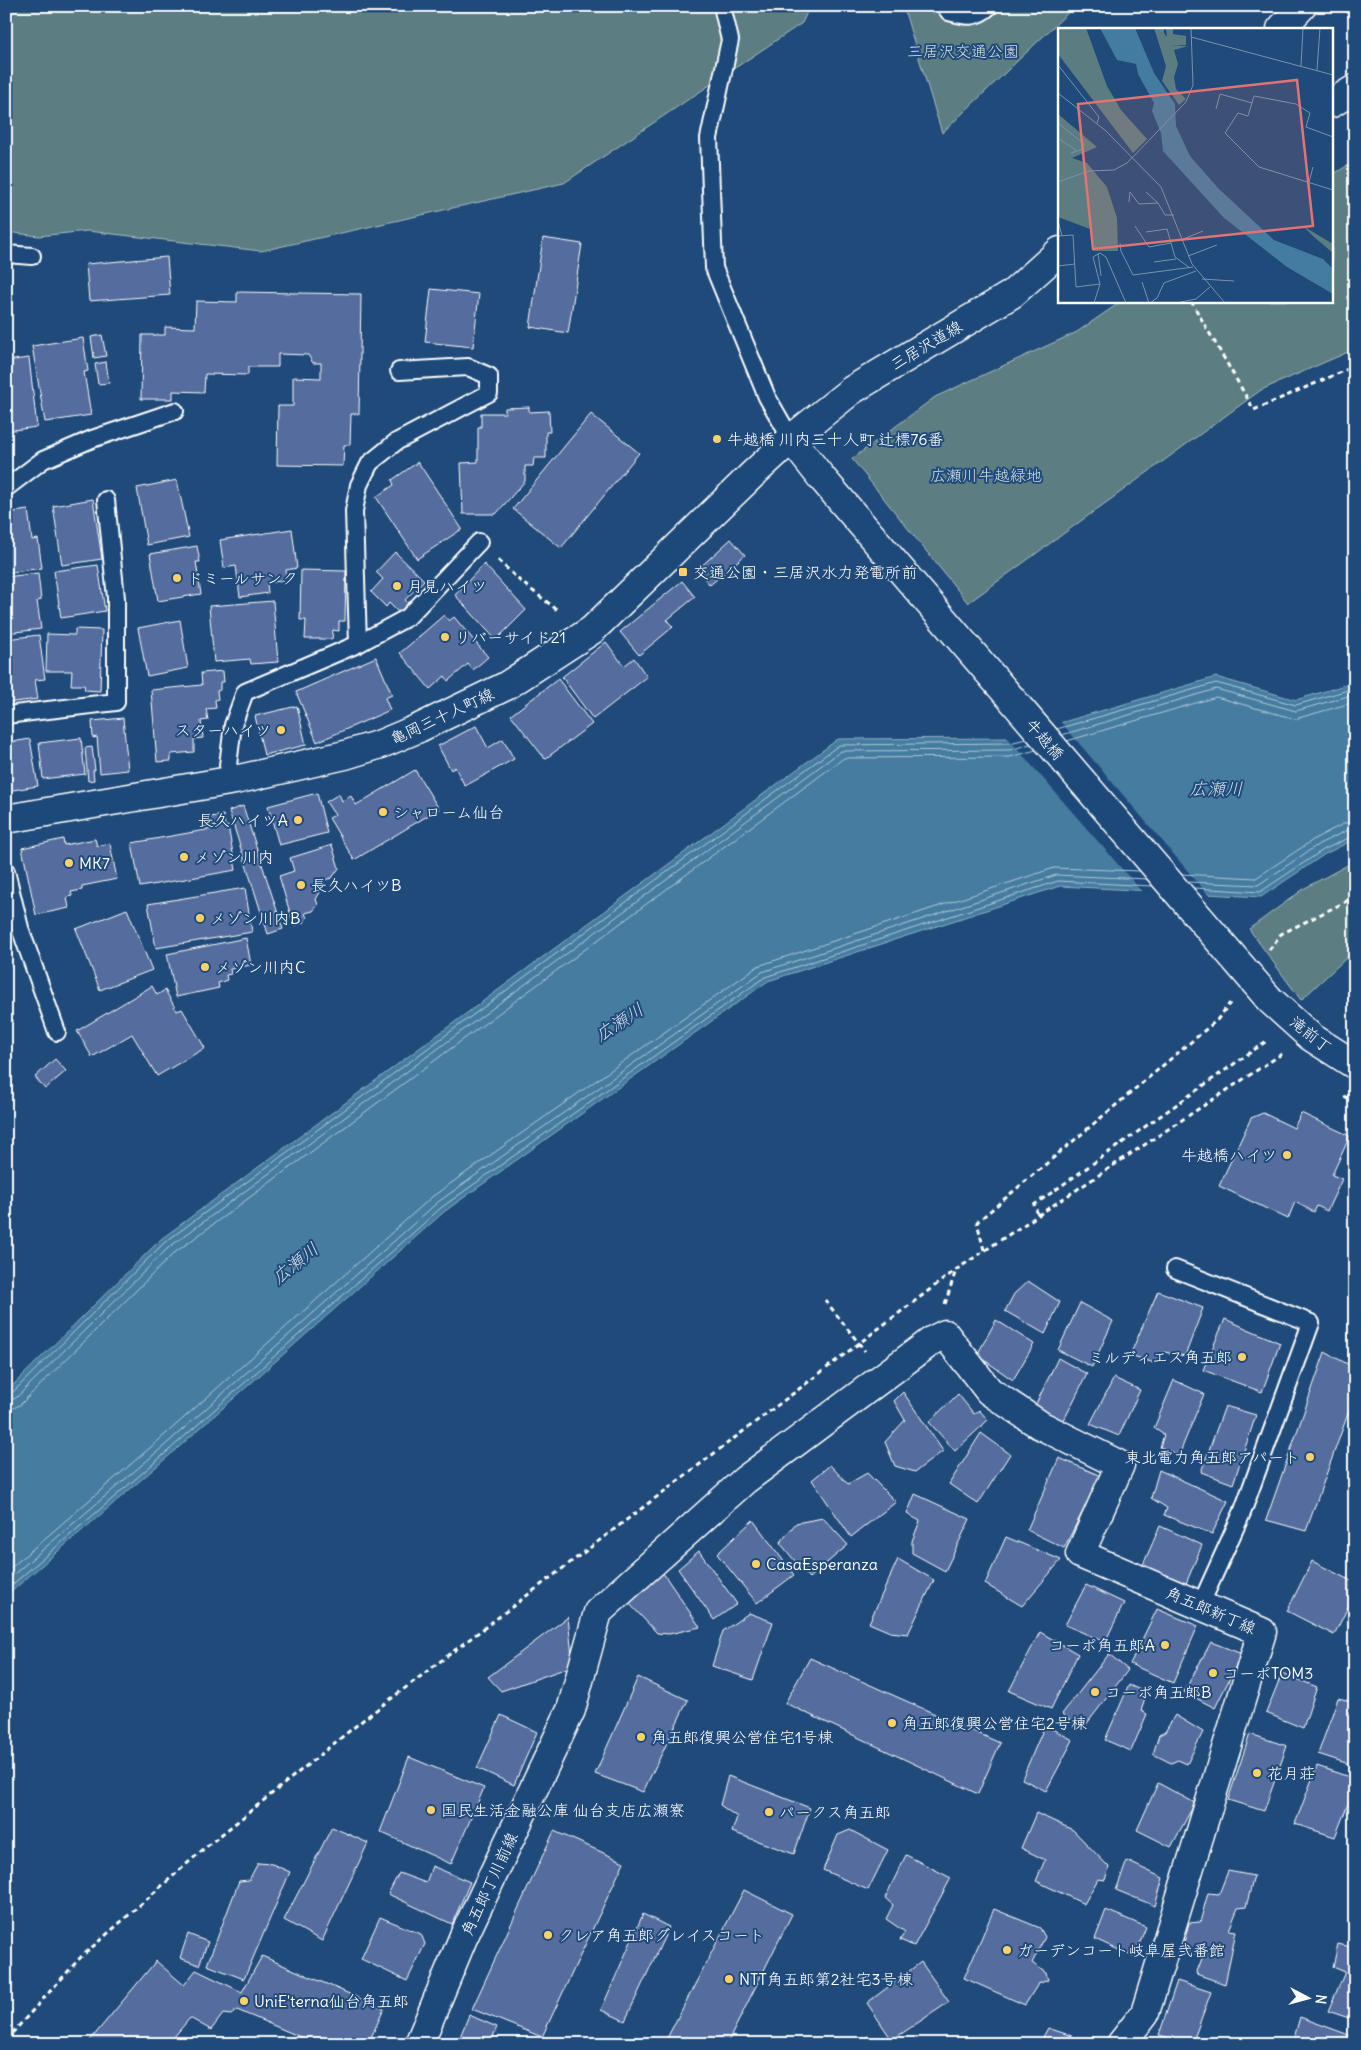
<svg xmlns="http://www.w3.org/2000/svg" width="1361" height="2050" viewBox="0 0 1361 2050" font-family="Delius,'Klee One',sans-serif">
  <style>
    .green { fill: #5b7d81; stroke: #adbec0 }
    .water { fill: #447ba0; stroke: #8fb0c6 }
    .pier { fill: #1f4a7a }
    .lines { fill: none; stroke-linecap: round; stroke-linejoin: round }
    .shore { stroke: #b4cad9; stroke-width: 1 }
    .building { fill: #556d9e; stroke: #fff }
    .lane-casing { stroke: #fff; stroke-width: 20 }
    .street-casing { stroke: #fff; stroke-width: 31 }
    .secondary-casing { stroke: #fff; stroke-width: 31 }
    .path { stroke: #fff; stroke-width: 3; stroke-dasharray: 5 4; stroke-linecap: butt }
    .lane { stroke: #1f4a7a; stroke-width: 16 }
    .street { stroke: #1f4a7a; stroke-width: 28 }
    .secondary { stroke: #1f4a7a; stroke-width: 28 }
    .secondary-bridge-casing { stroke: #fff; stroke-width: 31; stroke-linecap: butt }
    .secondary-bridge { stroke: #1f4a7a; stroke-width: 28 }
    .poi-dot { fill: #ffd166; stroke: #1f4a7a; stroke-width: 2 }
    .labels { text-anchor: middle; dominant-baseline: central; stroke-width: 4; stroke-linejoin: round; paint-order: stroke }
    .park-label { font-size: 16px; fill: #d6dee0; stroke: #1f4a7a }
    .street-label { font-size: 16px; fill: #fff; stroke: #1f4a7a }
    .poi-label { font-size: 16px; fill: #fff; stroke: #1f4a7a; text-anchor: start }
    .water-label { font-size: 18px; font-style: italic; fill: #d0dee7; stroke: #1f4a7a }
    .inset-road { fill: none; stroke: #7992af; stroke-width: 1 }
    .view { fill: #e47373; fill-opacity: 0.15; stroke: #e47373; stroke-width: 2.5 }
    .inset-edge { fill: none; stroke: #fff; stroke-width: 2.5 }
  </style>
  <rect width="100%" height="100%" fill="#1f4a7a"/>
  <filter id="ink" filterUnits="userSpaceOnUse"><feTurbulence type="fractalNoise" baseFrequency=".02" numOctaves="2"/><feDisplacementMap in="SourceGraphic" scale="10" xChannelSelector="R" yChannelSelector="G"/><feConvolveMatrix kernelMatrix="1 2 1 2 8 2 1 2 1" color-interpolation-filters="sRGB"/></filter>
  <g filter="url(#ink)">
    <!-- green -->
    <path class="green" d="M6,6H810L802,23L564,183L261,251L87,231L39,236L6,232Z
      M903,6H1075L942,133Z
      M1355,161V349L1261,390L968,603L852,459L935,397L1077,332L1122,301H1332V175Z
      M1355,861V950L1301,1000L1249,929L1305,888Z"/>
    <!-- water -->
    <path class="water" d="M1216,677L1296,700L1355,682V839L1325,854L1261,897L1060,886L768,981L445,1211L171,1454L6,1596V1392L161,1239L838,739L1009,738Z"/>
    <!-- pier -->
    <path class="pier" d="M1060,721L1210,897L1143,893L1006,736Z"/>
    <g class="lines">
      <!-- shore -->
      <path class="shore" d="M1057,729L1216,683L1296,705L1355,688
        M1062,735L1216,689L1296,711L1355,694
        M1067,741L1216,697L1295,719L1355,702
        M1181,874L1256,878L1316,838L1345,823L1355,821
        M1188,882L1258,885L1319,844L1348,830L1355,829
        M1194,888L1260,892L1323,850L1355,835
        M6,1395L12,1393L164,1243L839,745L1010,743L1026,739
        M6,1401L16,1398L168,1248L841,751L1010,750L1030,744
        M6,1409L14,1408L21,1404L173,1254L844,758L1010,757L1036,750
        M6,1572L159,1440L433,1196L758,966L1054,868L1140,871
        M6,1581L164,1446L438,1202L762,972L1056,875L1147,879
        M6,1590L168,1451L442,1207L765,977L1058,881L1152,886"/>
    </g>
    <!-- building -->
    <path class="building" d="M543,238L582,244L568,333L530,327Z
      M167,257L170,295L89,301L86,264Z
      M431,289L479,294L473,347L425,342Z
      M237,292L361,294L359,414H351L350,445H344L343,466L277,465L278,406H293V377L321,378V363H313L308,355L278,354V367H248V375L205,374L204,392L173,391V399H141L142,335H165V327L195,328L196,301L237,302Z
      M102,335L106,356L94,358L91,337Z
      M83,338L88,371L84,372L91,415L45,422L32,346Z
      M29,358L37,427L6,431V361Z
      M106,362L109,383L98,384L95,364Z
      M529,407V412L549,411L550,432H546V458H534L533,466H525V481L496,514H463L461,463L478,462V427H481V413H505V408Z
      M591,414L639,453L561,548L513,509Z
      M418,462L462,529L417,559L376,497L394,485L392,480Z
      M177,480L189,537L147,545L137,488Z
      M93,499L102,559L62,565L53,506Z
      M28,510L32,540L38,539L42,568L6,573V513Z
      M292,529L297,568L286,570L287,580L267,583L268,593L240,597L236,566L224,568L220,540Z
      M731,539L745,555L710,585L697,570Z
      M197,546L200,562H196L201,594L158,601L150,554Z
      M395,552L424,580L405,600L408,603L399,613L389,603L386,607L371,592L383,579L376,572Z
      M484,564L526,610L496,640L455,595Z
      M98,565L105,611L61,618L54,571Z
      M301,570L346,571L345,621H339V631L333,630L332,639H305L306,620H300Z
      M38,573L41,600L37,601L41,629L6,633V577Z
      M682,581L695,597L667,620L673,627L639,655L620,632Z
      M273,601L278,662L251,664L250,659L214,662L209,606Z
      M444,615L449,621L454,617L488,657L473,670L468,664L448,681L445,676L430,689L400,653Z
      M180,620L188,668L147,676L138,628Z
      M75,629L102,630L100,691L85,690L84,685H71L72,671H46L47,634L75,635Z
      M39,635L45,679L35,680L38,699L6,703V639Z
      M606,642L624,666L634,658L647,677L593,719L562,677Z
      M376,657L392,695L385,698L390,710L317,742L296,692Z
      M223,671L224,682H220V690L217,691L218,699L215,700L216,708L206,709L208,720L201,721L203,738L194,739V752L171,754V761L157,762L151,690L202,685L201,673Z
      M558,679L592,724L545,759L511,715Z
      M297,706L306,745L264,755L255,716Z
      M123,718L128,770L100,773L97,737L93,738L92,721Z
      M476,726L488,748L503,739L514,759L465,786L455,767L451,770L438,746Z
      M81,738L85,774L43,779L39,743Z
      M30,739L38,786L6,791V743Z
      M92,747L95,770H93L94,780L88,781L85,748Z
      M415,770L439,809L354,860L329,818L335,815L326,802L339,794L342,801L351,796L356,805Z
      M317,793L327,833L279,845L268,806Z
      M243,806L283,929L268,934L229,811Z
      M223,815L225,825L206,828L205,818Z
      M228,826L236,870L140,887L132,843Z
      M63,839L64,845L95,839L97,846L110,844L117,879L82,886V890L71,892L72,896L67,897L69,908L36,915L22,848Z
      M332,845L339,868L332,878L320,881L322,889L316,899L318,905L313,911L305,913L307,918L303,923L294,926L279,876L294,871L290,858Z
      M245,888L252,932L156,948L148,904Z
      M127,909L152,970L100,990L76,929Z
      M246,938L251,965L230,969L231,974L226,975L227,980L218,983L219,988L176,997L167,954Z
      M6,949L11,965L6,966Z
      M152,986L157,995L165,990L177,1011L182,1009L205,1048L157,1076L132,1034L92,1057L77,1031Z
      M55,1059L66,1071L45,1089L35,1077Z
      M1263,1113L1294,1128L1301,1113L1350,1136L1332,1175L1342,1179L1327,1211L1317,1206L1314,1212L1295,1202L1288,1219L1219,1186L1251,1118Z
      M1028,1281L1060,1302L1045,1334L1005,1311L1014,1294Z
      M1158,1291L1203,1308L1185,1356L1164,1352L1154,1363L1130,1355Z
      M1080,1303L1113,1321L1092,1367L1058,1350Z
      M1225,1319L1280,1343L1262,1392L1203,1370Z
      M996,1320L1034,1344L1013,1380L977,1355Z
      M1325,1352L1355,1368V1394L1306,1531L1266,1520Z
      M1058,1358L1087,1374L1063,1422L1035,1406Z
      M1114,1378L1140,1390L1119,1436L1090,1424Z
      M1174,1380L1204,1394L1179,1455L1160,1447L1164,1435L1154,1428Z
      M903,1392L943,1451L915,1472L895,1466L885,1442L905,1420L894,1401Z
      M958,1394L974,1414L979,1410L988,1420L955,1451L929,1422Z
      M1225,1406L1256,1415L1233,1484L1201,1472Z
      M981,1433L1010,1454L978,1504L949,1484Z
      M1059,1458L1101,1476L1064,1548L1027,1530Z
      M830,1465L848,1484L867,1473L896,1502L851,1537L812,1480Z
      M1159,1470L1228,1501L1212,1534L1164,1515L1167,1508L1151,1498Z
      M915,1494L970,1519L945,1571L912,1553V1541L920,1521L907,1514Z
      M823,1518L848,1545L809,1578L780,1543L796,1523Z
      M753,1520L794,1575L757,1603L717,1554Z
      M1160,1526L1202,1545L1185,1586L1142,1567Z
      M1006,1537L1061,1560L1022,1606L985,1584Z
      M699,1551L737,1604L714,1620L678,1569Z
      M898,1559L934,1580L908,1634L890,1632L869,1623Z
      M1312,1561L1355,1583V1593L1334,1635L1287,1611Z
      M663,1573L700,1627L669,1634L657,1633L627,1601Z
      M1086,1585L1124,1603L1105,1642L1065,1625Z
      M1157,1609L1198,1626L1173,1683L1130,1664Z
      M749,1613L773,1622L753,1680L712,1666L723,1631Z
      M568,1617L573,1666L501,1691L488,1677Z
      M1040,1632L1078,1654L1051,1709L1009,1691Z
      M1211,1642L1242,1654L1215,1708L1184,1692Z
      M1109,1654L1128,1670L1082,1730L1062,1714Z
      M810,1658L1000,1743L978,1794L785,1703Z
      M1282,1673L1317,1687L1303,1728L1266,1713Z
      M638,1677L688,1700L643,1792L595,1774Z
      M1129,1685L1147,1693L1141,1711L1147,1714L1131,1751L1105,1740Z
      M1338,1698L1355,1702V1766L1318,1754Z
      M501,1715L537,1732L514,1785L477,1768Z
      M1175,1715L1203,1732L1187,1764L1178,1760L1171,1763L1153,1754L1159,1735L1165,1732Z
      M1045,1725L1073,1740L1046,1791L1022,1779Z
      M1250,1734L1287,1746L1264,1811L1228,1800Z
      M409,1757L484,1788L451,1864L380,1832Z
      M1317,1766L1355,1779V1786L1335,1837L1295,1824Z
      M728,1776L810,1808L794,1854L732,1832L737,1817L720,1805Z
      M1158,1783L1195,1803L1171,1847L1137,1830Z
      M1036,1813L1073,1830L1109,1867L1105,1880L1098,1879L1084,1904L1036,1881L1045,1860L1021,1848Z
      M332,1827L368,1843L322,1941L284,1920Z
      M850,1830L888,1850L868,1890L823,1870L838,1835Z
      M554,1831L624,1862L542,2037L472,2009Z
      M906,1855L951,1878L914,1946L900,1940L905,1932L886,1919L893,1905L885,1898Z
      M1127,1861L1163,1878L1155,1906L1116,1890Z
      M258,1863L272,1864L290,1872L244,1979L207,1965L239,1881L249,1880Z
      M432,1866L470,1882L452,1924L388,1894L399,1873L426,1883Z
      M1228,1871L1254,1876L1246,1907L1238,1908L1229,1930L1236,1931L1225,1984L1196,1974L1203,1956L1182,1950L1189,1923L1200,1922L1208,1893L1219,1894Z
      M744,1890L792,1914L727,2044H664Z
      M994,1909L1040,1928L1045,1937L1032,1963L1046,1973L1048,1980L1038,1984L1025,2005L964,1978Z
      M1106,1910L1146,1927L1134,1957L1095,1939Z
      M643,1914L669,1927L625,2021L601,2010Z
      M380,1917L421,1934L425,1944L407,1981L361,1959Z
      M188,1934L208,1942L199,1965L180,1958Z
      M1338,1944L1355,1948V2020L1328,2011L1345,1972L1333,1967Z
      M262,1956L384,2009L368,2044H317L237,2010L231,2015L223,2014L211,2030L190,2018L168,2044H87L156,1961L184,1985L196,1970L242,1992Z
      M921,1962L949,2002L892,2040L867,2003Z
      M1177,1981L1211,1992L1192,2044L1159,2035Z
      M469,2015L497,2027L490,2044H457Z
      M1300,2017L1349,2035L1346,2044H1298L1299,2039L1294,2038Z
      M1048,2028L1072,2036L1083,2044H1039Z
      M867,2036L881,2044H863Z"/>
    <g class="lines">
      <!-- lane casing -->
      <g class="lane-casing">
        <path id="lane" d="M722,6L730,40L709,138L714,268L767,397L791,439
          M945,6L949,12C967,17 976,19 990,6
          M6,254L32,256
          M6,488L43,460L92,439L175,411
          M358,644L408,617L479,542
          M6,715L116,702V598L106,500
          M235,780L228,765L233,725L245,692L358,644L354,511L359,485L370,463L396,442L489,393V376L468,367L399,371
          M6,871L20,928L57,1032
          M1175,1269L1311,1323L1242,1513L1200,1606"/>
      </g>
      <!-- street casing -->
      <g class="street-casing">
        <path id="street" d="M1281,29L1302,6
          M1332,103L1355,89
          M791,439L852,390L1012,294L1060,251
          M419,2044L463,1938L571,1710L598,1612L745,1480L933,1340L945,1334L989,1391L1040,1425L1120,1465L1080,1554L1262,1632L1145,2013L1121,2044"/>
      </g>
      <!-- secondary casing -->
      <g class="secondary-casing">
        <path id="secondary" d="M6,819L235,780L345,755L381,744L419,728L506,686L592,630L754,473L791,439L821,477
          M1270,1000L1311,1037L1355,1065"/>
      </g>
      <!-- path -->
      <path class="path" d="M1191,301L1254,410L1355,366
        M498,560L520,581L560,612
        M1269,950L1281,934L1355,897
        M1344,1096L1355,1102
        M1038,1214L1034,1205L1268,1040
        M984,1250L977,1222L1217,1020L1230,1003
        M825,1300L865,1351
        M945,1304L956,1270
        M6,2040L81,1957L206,1847L363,1720L957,1269L1283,1053"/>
      <!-- lane -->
      <use href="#lane" class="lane"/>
      <!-- street -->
      <use href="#street" class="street"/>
      <!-- secondary -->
      <use href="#secondary" class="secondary"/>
      <!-- secondary-bridge casing -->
      <g class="secondary-bridge-casing">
        <path id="secondary-bridge" d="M821,477L1270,1000"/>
      </g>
      <!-- secondary-bridge -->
      <use href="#secondary-bridge" class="secondary-bridge"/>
    </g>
  </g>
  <!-- markers -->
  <g class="poi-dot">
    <circle cx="717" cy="439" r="5"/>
    <rect x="678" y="567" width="10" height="10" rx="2.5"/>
    <circle cx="177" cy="578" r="5"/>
    <circle cx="397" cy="586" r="5"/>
    <circle cx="445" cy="637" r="5"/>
    <circle cx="281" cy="730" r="5"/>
    <circle cx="383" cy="812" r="5"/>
    <circle cx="298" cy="820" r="5"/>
    <circle cx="184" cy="857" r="5"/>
    <circle cx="69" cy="863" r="5"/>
    <circle cx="301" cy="885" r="5"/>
    <circle cx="200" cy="918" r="5"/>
    <circle cx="205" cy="967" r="5"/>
    <circle cx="1287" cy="1155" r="5"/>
    <circle cx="1242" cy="1357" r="5"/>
    <circle cx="1310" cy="1457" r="5"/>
    <circle cx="756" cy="1564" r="5"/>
    <circle cx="1165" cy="1645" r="5"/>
    <circle cx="1213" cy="1673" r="5"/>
    <circle cx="1095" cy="1692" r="5"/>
    <circle cx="892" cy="1723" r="5"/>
    <circle cx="641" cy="1737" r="5"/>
    <circle cx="1257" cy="1773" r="5"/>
    <circle cx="431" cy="1810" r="5"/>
    <circle cx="769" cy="1812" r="5"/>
    <circle cx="548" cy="1935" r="5"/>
    <circle cx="1007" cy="1950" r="5"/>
    <circle cx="729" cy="1979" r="5"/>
    <circle cx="244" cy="2001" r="5"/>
  </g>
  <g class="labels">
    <!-- park labels -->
    <g class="park-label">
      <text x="963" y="51">三居沢交通公園</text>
      <text x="986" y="475">広瀬川牛越緑地</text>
    </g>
    <!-- street labels -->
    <g class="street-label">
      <text transform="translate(926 345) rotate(-31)">三居沢道線</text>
      <text transform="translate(442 716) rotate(-25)">亀岡三十人町線</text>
      <text transform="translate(1045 739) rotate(49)">牛越橋</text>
      <text transform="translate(1311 1034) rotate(38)">滝前丁</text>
      <text transform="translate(1211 1610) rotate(23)">角五郎新丁線</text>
      <text transform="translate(489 1884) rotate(-65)">角五郎丁川前線</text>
    </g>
    <!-- poi labels -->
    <g class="poi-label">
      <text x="727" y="439">牛越橋 川内三十人町 辻標76番</text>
      <text x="693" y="572">交通公園・三居沢水力発電所前</text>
      <text x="187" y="578">ドミールサンク</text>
      <text x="407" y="586">月見ハイツ</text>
      <text x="455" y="637">リバーサイド21</text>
      <text x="271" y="730" text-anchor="end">スターハイツ</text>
      <text x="393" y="812">シャローム仙台</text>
      <text x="288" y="820" text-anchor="end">長久ハイツA</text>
      <text x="194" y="857">メゾン川内</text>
      <text x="79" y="863">MK7</text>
      <text x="311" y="885">長久ハイツB</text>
      <text x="210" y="918">メゾン川内B</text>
      <text x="215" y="967">メゾン川内C</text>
      <text x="1277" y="1155" text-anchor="end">牛越橋ハイツ</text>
      <text x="1232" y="1357" text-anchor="end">ミルディエス角五郎</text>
      <text x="1300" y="1457" text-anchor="end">東北電力角五郎アパート</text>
      <text x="766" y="1564">CasaEsperanza</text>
      <text x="1155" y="1645" text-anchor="end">コーポ角五郎A</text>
      <text x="1223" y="1673">コーポTOM3</text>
      <text x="1105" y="1692">コーポ角五郎B</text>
      <text x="902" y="1723">角五郎復興公営住宅2号棟</text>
      <text x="651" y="1737">角五郎復興公営住宅1号棟</text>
      <text x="1267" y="1773">花月荘</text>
      <text x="441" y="1810">国民生活金融公庫 仙台支店広瀬寮</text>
      <text x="779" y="1812">パークス角五郎</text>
      <text x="558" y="1935">クレア角五郎グレイスコート</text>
      <text x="1017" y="1950">ガーデンコート岐阜屋弐番館</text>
      <text x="739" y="1979">NTT角五郎第2社宅3号棟</text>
      <text x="254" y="2001">UniE'terna仙台角五郎</text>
    </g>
    <!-- water labels -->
    <g class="water-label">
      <text x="1216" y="788">広瀬川</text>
      <text transform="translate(619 1022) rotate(-33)">広瀬川</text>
      <text transform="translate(295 1263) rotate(-39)">広瀬川</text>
    </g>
  </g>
  <!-- overview -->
  <g transform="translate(1058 28)">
    <rect width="275" height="275" fill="#1f4a7a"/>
    <path d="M0,0H28L49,58L63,82L89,111L75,125L0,26ZM96,0H106V5L109,9L108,0H115V6L128,8V17H113L130,18L116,22L120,36L116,49L118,61L128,71L121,77L104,53L108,38ZM0,86L39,119L14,130L29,135L49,159L59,190L60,223H35L32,201L0,189ZM245,198L275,216V225L256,209Z" fill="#5b7d81"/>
    <path d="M42,0H77L96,45L117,76L118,98L132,128L160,160L216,212L265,231L275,241V266L229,239L166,190L105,123L103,105L94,83L96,75L80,46L78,36L59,32Z" fill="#447ba0"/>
    <path class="inset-road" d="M133,9L275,47M0,37L41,89L39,95M243,38L245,0M259,42L262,0M0,65L48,103L103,159L134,236L167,275M158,81L162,66L194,75M0,95L26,116L25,121L13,125M275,109L248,99L252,85L238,76L196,68L190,88L180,85L167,105L201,139L275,162M0,110L18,122M0,154L31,143L56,142L69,135L128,74L135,57L133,0M251,154L255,139M88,164L100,175M71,174L72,164L81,176L100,175L107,187H116M0,193L4,208M77,198L91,219L113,215M88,204L109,201L117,229L132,240M0,208L15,207L18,259L42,256M123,212L145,203M62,215L63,223L75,247L135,239M40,225L43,248M130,228L159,217M96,234L118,231M0,238L17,236M144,251L176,253M84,254L91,275M36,275L42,256L35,229L42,225L48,229L68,275M92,275L99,270L106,255L138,243M118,275L138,271L152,259"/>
    <path class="view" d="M239,52L255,198L35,221L20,76Z"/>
    <rect width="275" height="275" class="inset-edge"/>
  </g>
  <!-- margin -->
  <rect width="1361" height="2050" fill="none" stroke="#1f4a7a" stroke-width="25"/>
  <rect x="12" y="12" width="1336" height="2025" fill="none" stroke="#fff" stroke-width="2" filter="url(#ink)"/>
  <!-- north arrow -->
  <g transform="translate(1308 1998) rotate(96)" stroke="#1f4a7a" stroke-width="4" paint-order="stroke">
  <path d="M0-4L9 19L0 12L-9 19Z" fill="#ffffff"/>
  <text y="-8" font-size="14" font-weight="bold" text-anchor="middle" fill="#ffffff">N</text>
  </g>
</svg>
